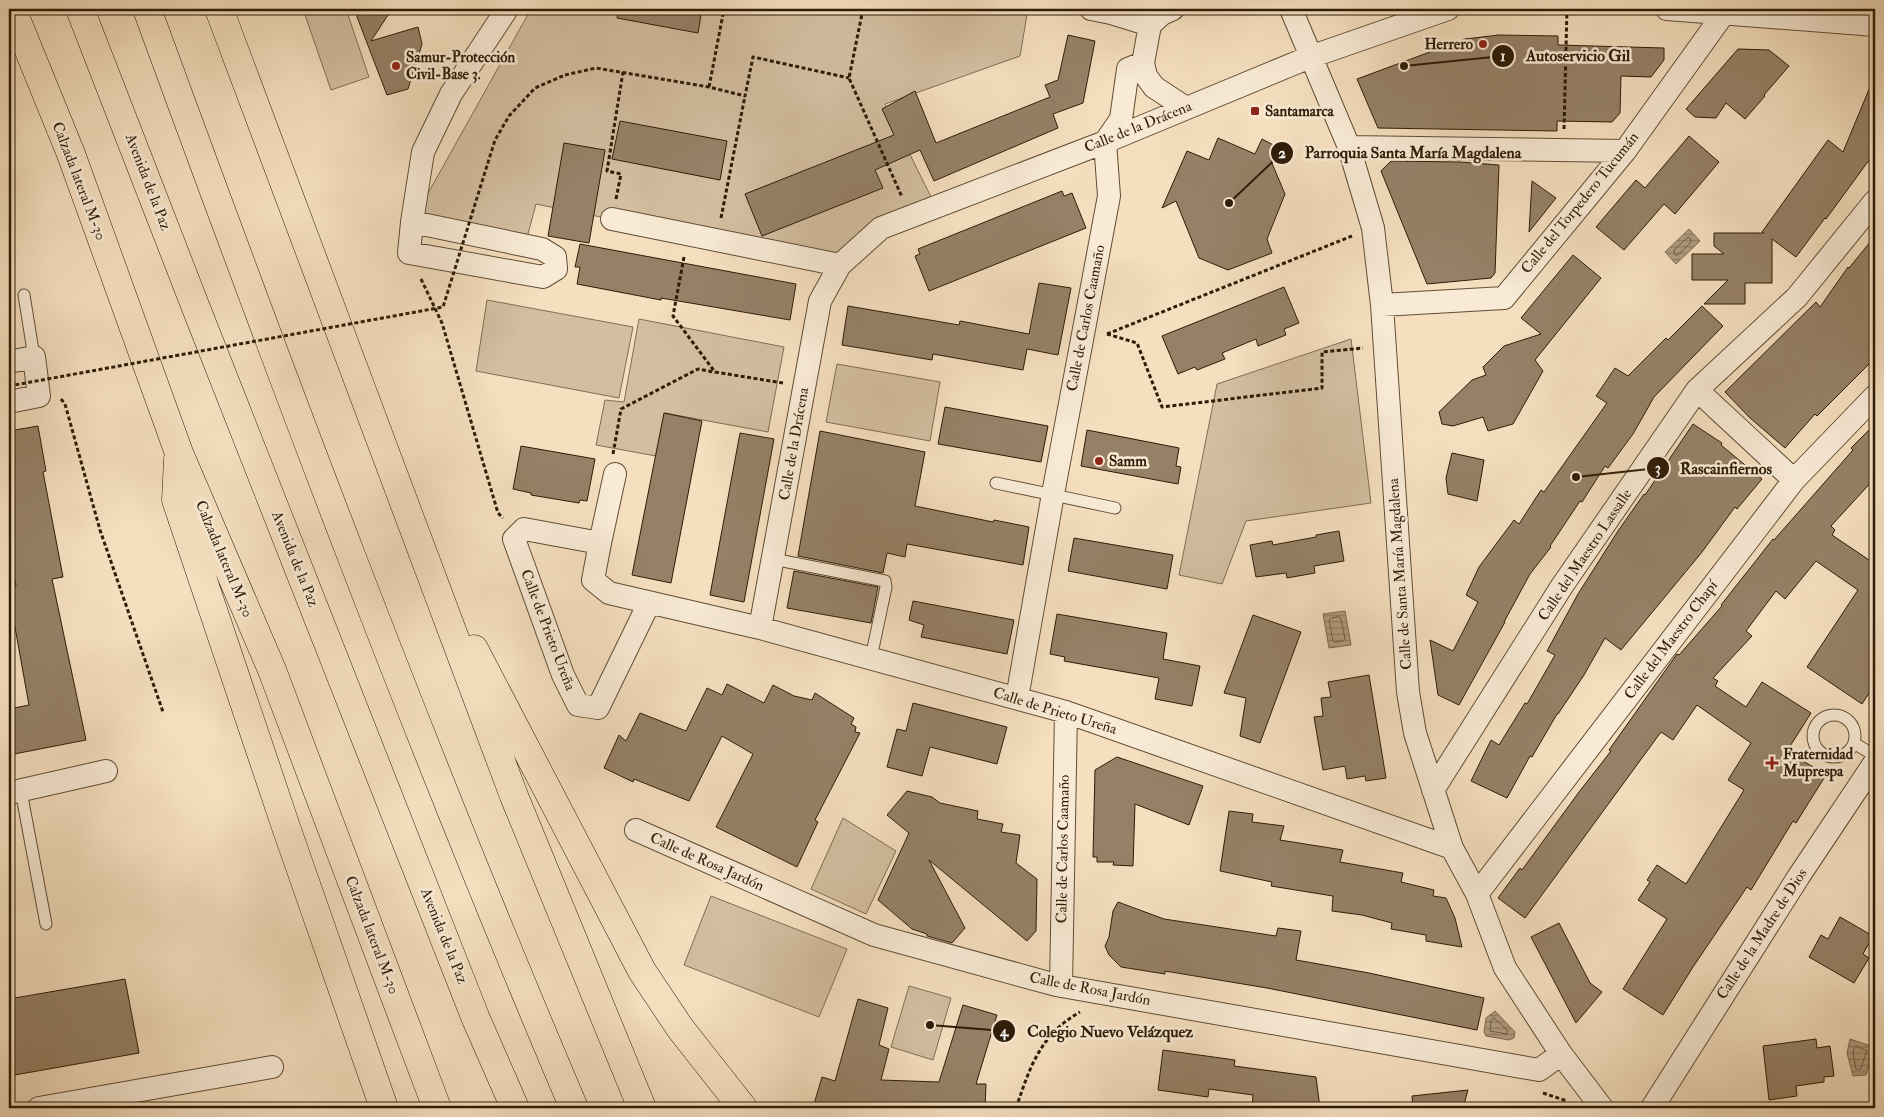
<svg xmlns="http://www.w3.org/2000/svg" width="1884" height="1117" viewBox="0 0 1884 1117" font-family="'IM FELL Double Pica',serif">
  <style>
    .green { fill: #d3bea0; stroke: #816d54 }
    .water { fill: url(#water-rules); stroke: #7e6950 }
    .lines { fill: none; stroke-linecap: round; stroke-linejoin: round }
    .shore { stroke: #705c44; stroke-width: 1 }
    .building { fill: #968167; stroke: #2f1c07 }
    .lane-casing { stroke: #604d35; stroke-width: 13 }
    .street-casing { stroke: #604d35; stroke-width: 24 }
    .highway-casing { stroke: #2f1c07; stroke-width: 29 }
    .path { stroke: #2f1c07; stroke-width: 3; stroke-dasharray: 4 2.5; stroke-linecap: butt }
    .lane { stroke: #f8ead5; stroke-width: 11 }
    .street { stroke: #f8ead5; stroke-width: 22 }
    .highway { stroke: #f5dfbf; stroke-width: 28 }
    .path-bridge { stroke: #2f1c07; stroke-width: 3; stroke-dasharray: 4 2.5; stroke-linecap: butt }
    .poi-dot { fill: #8f2418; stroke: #f8ead5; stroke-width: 2 }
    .labels { text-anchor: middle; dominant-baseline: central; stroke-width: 5; stroke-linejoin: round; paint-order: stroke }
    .poi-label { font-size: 15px; font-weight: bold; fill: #2f1c07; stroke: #f8ead5; text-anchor: start }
    .street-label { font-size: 15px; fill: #2f1c07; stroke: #f8ead5 }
    .leader { fill: none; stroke: #2f1c07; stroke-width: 2 }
    .callout-dot { fill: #2f1c07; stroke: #f8ead5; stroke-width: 2 }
    .mark-label { font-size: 15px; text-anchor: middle; font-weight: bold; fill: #fff }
    .callout-label { font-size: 16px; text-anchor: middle; font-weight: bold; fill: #2f1c07; stroke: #f8ead5; stroke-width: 5; stroke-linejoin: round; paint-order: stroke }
  </style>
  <defs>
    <pattern id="water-rules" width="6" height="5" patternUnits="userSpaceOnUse" patternTransform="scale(1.25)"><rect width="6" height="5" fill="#b29d80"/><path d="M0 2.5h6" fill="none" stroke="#917f67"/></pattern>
  </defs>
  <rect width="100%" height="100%" fill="#f5dfbf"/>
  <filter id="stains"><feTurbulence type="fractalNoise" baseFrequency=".004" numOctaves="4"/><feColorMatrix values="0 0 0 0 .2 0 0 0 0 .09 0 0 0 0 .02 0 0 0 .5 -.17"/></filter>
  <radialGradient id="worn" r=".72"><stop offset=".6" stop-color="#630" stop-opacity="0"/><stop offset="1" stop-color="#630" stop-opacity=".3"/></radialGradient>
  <!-- green -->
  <path class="green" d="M324,9H346L369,77L331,90L305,15Z
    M531,9H1028L1020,56L885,104L936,207L840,265L536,204L525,245L412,222Z
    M487,300L633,327L619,398L476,371Z
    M639,319L784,347L768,432L665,413L656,456L596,445L605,400L624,402Z
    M1351,339L1371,503L1246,521L1222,584L1179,575L1217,384Z
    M837,364L940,382L930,441L826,422Z
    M843,818L896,851L866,914L811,889Z
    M711,896L847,949L819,1017L684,965Z
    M909,986L951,998L933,1060L891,1047Z"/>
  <!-- water -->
  <path class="water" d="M1689,229L1700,241L1676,264L1665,252Z
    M1345,611L1351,645L1329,648L1323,614Z
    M1495,1011L1515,1032L1514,1038L1509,1040L1486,1036L1484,1032L1486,1018Z
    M1850,1039L1874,1047L1866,1075L1853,1076L1847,1053Z"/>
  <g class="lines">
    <!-- shore -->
    <path class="shore" d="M1690,238L1691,242L1678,255H1675L1674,250L1687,238Z
      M1339,617L1341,619L1345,639L1343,641L1335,642L1333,641L1329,620L1331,618Z
      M1494,1018L1507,1030V1034L1490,1031L1491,1021Z
      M1856,1046L1867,1051L1860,1070L1856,1069L1853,1053L1854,1048Z"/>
  </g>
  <!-- building -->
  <path class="building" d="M354,9H392L371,41L418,27L422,44L408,89L387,95Z
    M618,9H702L698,33L617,18Z
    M1068,35L1095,41L1083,103L1053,114L1058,128L934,181L920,150L875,170L883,188L762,236L745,194L894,135L882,109L915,91L936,143L1050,97L1045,85L1058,80Z
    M1499,35L1558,36V45L1664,48V60L1651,77L1621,76L1620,113L1612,122L1557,121V131L1378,128L1357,79L1465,39Z
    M1738,49L1769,50L1789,66L1764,95L1765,96L1745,119L1726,103L1716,118L1695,117L1686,109Z
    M1875,75V152L1826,219L1825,218L1796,257L1772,239V283H1745V304H1704L1728,280H1692V254H1724L1714,246V233H1764L1762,232L1828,140L1843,152Z
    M620,121L727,141L720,180L612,159Z
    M1689,136L1719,162L1675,214L1664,204L1624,250L1596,227L1636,180L1645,188Z
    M1218,138L1255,154L1262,139L1277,147L1271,161L1285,194L1267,239L1272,253L1228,270L1199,258L1176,201L1162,208L1187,151L1209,160Z
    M564,143L605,150L589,243L548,236Z
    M1391,161L1460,162L1499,165L1495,273L1491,278L1427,284L1381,171Z
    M1532,181L1556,198L1529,232Z
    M1062,191L1064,196L1072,193L1086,228L929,291L915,256L920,254L918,249Z
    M1875,236V358L1817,416L1815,414L1785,448L1750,418L1725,392L1816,302L1820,307L1848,267L1849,268Z
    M580,244L796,284L790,320L661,298V300L577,284L580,267H575Z
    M1573,255L1601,278L1535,360L1543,371L1513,424L1488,431L1483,417L1453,426L1442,424L1439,412L1472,380L1486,375L1483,367L1504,346L1541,334L1521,318Z
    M1039,283L1071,288L1058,355L1027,349L1023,370L933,354L932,360L842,345L848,306L959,325L960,321L1029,334Z
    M1284,287L1299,323L1284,329L1286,335L1258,346L1256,339L1222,353L1225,359L1197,370L1195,367L1178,374L1162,336Z
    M1702,306L1723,326L1654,397L1633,434L1608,468L1605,466L1582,502L1580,501L1550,546L1551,547L1530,574L1504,622H1505L1459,705L1438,695L1430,640L1453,651L1478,602L1466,595L1479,567L1514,520L1519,524L1541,490L1544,492L1607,403L1596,396L1615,368L1628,376L1666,338L1668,340Z
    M945,407L1048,426L1041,462L938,444Z
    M664,413L702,421L671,583L632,575Z
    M1693,424L1722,443L1721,445L1762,479L1737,509L1735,507L1702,552L1621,650L1605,638L1584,675L1558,714H1557L1532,757L1530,756L1507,798L1471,781L1491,740L1499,745L1525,703L1527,704L1555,655L1547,651L1578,594L1618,531L1644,494L1645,495Z
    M1875,424V478L1831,526L1835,530L1832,535L1875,564V684L1862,704L1807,667L1858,590L1816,561L1785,599L1776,591L1746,631L1752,636L1713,678L1718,681L1715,686L1746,707L1762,682L1811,713L1787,751L1826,775L1796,823L1793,821L1751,890L1747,887L1693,967L1663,1015L1623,989L1667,919L1638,900L1650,882L1647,880L1657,865L1686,884L1744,790L1728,780L1751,743L1697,705L1673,740L1661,732L1525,918L1498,898L1520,868L1522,870L1579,792L1611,751L1609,750L1677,654L1679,655L1722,606L1721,605L1773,539L1774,540L1853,450L1851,448Z
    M38,426L46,471L43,472L63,577L52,579L86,740L9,755V709L29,705L9,594V587L16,586L9,553V431Z
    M1087,430L1179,448L1176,466L1181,467L1178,484L1081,466Z
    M820,431L925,452L915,506L993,522L994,520L1029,527L1023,565L907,544L905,557L887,553L883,573L798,556Z
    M740,433L774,439L744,602L710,595Z
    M521,446L595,459L587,501L580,500L579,503L531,495V493L513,489Z
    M1452,453L1484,460L1477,501L1448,494L1446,478Z
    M1339,531L1344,561L1314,566L1315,573L1287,578L1286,573L1256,577L1250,545L1272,541L1273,545L1316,537V535Z
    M1074,538L1173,555L1167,589L1068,571Z
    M794,571L878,587L871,623L787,608Z
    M913,601L1014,620L1007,654L921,637L924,625L909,620Z
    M1057,614L1167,633L1163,659L1200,666L1192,706L1155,699L1159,678L1064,661L1065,657L1050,654Z
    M1253,615L1301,632L1260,743L1240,736L1246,698L1224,693Z
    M1369,675L1386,778L1366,781L1365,776L1347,779L1345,766L1323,770L1314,717L1323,716L1321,698L1331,697L1328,682Z
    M727,684L764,703L773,685L794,696L812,700L815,693L854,718L851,724L856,727L855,732L860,733L815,820L818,822L797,867L716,827L753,754L722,736L689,801L634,779L633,782L604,768L619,735L626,741L640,713L686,731L707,688L722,695Z
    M913,703L1007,727L997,764L930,747L922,776L887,767L897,729L906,731Z
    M1117,757L1203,786L1189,825L1135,804L1133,866L1113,865L1114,862H1097V857H1093L1095,770Z
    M907,791L932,797L940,803L978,811L977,819L1003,824L1001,832L1020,835L1016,863L1037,879L1036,931L1027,941L929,860L965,928L952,943L927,936V934L912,929L878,900L909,833L887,815Z
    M1229,811L1253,814L1252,822L1284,826L1280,840L1343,850L1340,862L1403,873L1401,882L1434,890L1433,896L1446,898L1455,918L1462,947L1426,941V935L1391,929L1392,923L1362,915L1332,911L1333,896L1271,886L1272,882L1220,871Z
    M1118,902L1164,919L1276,936L1278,928L1301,931L1296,960L1369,973L1484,998L1477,1030L1267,988L1165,971V974L1121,967L1109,955L1105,946L1109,937L1113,911Z
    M1840,917L1873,936L1863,954L1869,958L1854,983L1809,957L1821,935L1828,939Z
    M1559,923L1590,983L1602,992L1576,1023L1531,937Z
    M125,979L139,1053L9,1076V999Z
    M858,999L888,1008L879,1045L889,1049L881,1080L939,1082L963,1005L997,1015L976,1084H986L985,1108L874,1104L873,1107L814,1104L822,1077L835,1081Z
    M1816,1039L1817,1048L1830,1046L1834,1076L1824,1077V1082L1796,1086L1797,1096L1769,1100L1763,1046Z
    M1163,1050L1235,1060L1234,1066L1316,1077L1320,1108H1252L1253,1095L1209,1089L1208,1097L1158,1090Z
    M1468,1090L1463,1108H1413L1412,1096Z"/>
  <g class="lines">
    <!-- lane casing -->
    <g class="lane-casing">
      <path id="lane" d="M24,295L34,357
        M996,483L1115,508
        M773,559L885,581L886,587L871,658
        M1813 736a21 21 0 1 1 42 0a21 21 0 1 1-42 0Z
        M1854,743L1875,756
        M21,791L46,924"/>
    </g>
    <!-- street casing -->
    <g class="street-casing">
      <path id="street" d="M1091,9L1111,13L1150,25
        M1173,9L1162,14L1150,25L1143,63L1146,76L1154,87L1186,108
        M1291,9L1349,147L1373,228L1382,305L1408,692L1415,733L1452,848L1477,894L1505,968L1561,1054L1602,1108
        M1667,9L1875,25
        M1105,142L1121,119L1128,69L1143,63
        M1349,147L1625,151
        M612,219L840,265
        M412,222L542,249L555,257L556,269L543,277L409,253L412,222L423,152L451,94L507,9
        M1382,305L1504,298L1625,151L1727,9
        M9,362L34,357L39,396L9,402
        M1697,390L1794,480
        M600,543L615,474
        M649,603L598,708L578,705L563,675L514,539L524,529L600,543L593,580L609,593L760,628L1066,712L1452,848
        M760,628L820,301L840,265L881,228L1105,142L1310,57L1448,9
        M1017,698L1053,494L1109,196L1105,142
        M1433,790L1562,586L1697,390L1797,297L1875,201
        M9,793L106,771
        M636,830L874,935L1056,985L1539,1070L1561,1054
        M1477,894L1794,480L1875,396
        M1061,986L1066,712
        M39,1108L272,1067
        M1652,1108L1799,876L1875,762"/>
    </g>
    <!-- highway casing -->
    <g class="highway-casing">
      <path id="highway" d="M12,9L71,154L179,453L272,670L437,1108
        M80,9L198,313L476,1019L515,1108
        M147,9C282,378 420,746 574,1108
        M219,9L514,796L642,1108
        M178,459L176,500L286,827L384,1108
        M474,649L642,971L680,1028L743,1108"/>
    </g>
    <!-- path -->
    <path class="path" d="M863,9L849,78L902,197
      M565,75L596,68L709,87L745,96L753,57L849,78
      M709,87L724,9
      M1564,129L1567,9
      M616,199L621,174L607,171L623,72
      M721,218L745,96
      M684,257L673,316L715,372L783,383
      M421,279L442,323L498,513L503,518
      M1107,334L1137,343L1162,407L1322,388V352L1363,348
      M1107,334L1352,236
      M61,399L65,404L100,530L163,712
      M613,454L621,409L698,369L714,372
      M1543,1093L1567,1101
      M1016,1108C1030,1067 1040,1035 1080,1012
      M1859,1108L1875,1106"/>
    <!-- lane -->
    <use href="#lane" class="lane"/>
    <!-- street -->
    <use href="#street" class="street"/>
    <!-- highway -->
    <use href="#highway" class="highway"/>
    <!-- path-bridge -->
    <path class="path-bridge" d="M9,386L443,307L495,140L509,116L535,88L565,75"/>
  </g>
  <!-- markers -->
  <g class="poi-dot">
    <circle cx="1483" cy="44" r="5"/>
    <circle cx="396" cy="66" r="5"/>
    <rect x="1250" y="106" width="10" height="10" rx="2.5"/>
    <circle cx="1099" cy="461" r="5"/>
    <path d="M1769.5 755.5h5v5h5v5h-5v5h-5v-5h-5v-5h5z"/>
  </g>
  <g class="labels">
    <!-- poi labels -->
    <g class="poi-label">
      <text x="1473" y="44" text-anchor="end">Herrero</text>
      <text x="406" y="57">Samur-Protección<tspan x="406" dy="17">Civil-Base 3.</tspan></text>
      <text x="1265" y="111">Santamarca</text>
      <text x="1109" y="461">Samm</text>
      <text x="1783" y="754">Fraternidad<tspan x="1783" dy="17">Muprespa</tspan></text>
    </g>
    <!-- street labels -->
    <g class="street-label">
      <text transform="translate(1138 127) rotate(-22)">Calle de la Drácena</text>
      <text transform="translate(79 181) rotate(69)">Calzada lateral M-30</text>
      <text transform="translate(148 182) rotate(69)">Avenida de la Paz</text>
      <text transform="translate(1580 203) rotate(-51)">Calle del Torpedero Tucumán</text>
      <text transform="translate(1086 318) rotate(-79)">Calle de Carlos Caamaño</text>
      <text transform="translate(794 444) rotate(-80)">Calle de la Drácena</text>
      <text transform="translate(1585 555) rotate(-56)">Calle del Maestro Lassalle</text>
      <text transform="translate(224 559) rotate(67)">Calzada lateral M-30</text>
      <text transform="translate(295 559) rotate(68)">Avenida de la Paz</text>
      <text transform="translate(1400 574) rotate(-94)">Calle de Santa María Magdalena</text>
      <text transform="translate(548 630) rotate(69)">Calle de Prieto Ureña</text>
      <text transform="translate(1671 640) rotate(-53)">Calle del Maestro Chapí</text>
      <text transform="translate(1055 711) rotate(17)">Calle de Prieto Ureña</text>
      <text transform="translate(1063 849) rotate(-89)">Calle de Carlos Caamaño</text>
      <text transform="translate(707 862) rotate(24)">Calle de Rosa Jardón</text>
      <text transform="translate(1762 934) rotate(-57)">Calle de la Madre de Dios</text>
      <text transform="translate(372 935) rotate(69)">Calzada lateral M-30</text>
      <text transform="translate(444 936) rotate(68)">Avenida de la Paz</text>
      <text transform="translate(1090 989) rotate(11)">Calle de Rosa Jardón</text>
    </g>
  </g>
  <!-- callouts -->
  <path class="leader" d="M1404 66L1503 56M1229 203L1282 153M1576 477L1658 468M930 1025L1004 1031"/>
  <g class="callout-dot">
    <circle cx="1404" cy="66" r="5"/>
    <circle cx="1229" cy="203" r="5"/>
    <circle cx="1576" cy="477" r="5"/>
    <circle cx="930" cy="1025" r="5"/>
    <circle cx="1503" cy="56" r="12"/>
    <circle cx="1282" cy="153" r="12"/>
    <circle cx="1658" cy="468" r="12"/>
    <circle cx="1004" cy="1031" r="12"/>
  </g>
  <g class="mark-label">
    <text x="1503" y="61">1</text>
    <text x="1282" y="158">2</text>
    <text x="1658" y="473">3</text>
    <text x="1004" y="1036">4</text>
  </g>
  <g class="callout-label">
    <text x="1578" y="61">Autoservicio Gil</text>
    <text x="1413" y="158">Parroquia Santa María Magdalena</text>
    <text x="1726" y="474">Rascainfiernos</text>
    <text x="1110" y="1037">Colegio Nuevo Velázquez</text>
  </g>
  <!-- margin -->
  <rect width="1884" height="1117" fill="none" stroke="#f5dfbf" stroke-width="30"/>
  <rect x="10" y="10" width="1864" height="1097" fill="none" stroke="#2f1c07" stroke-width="2.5"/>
  <rect x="15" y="15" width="1854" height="1087" fill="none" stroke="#2f1c07"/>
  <rect width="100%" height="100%" filter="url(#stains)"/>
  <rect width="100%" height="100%" fill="url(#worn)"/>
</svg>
